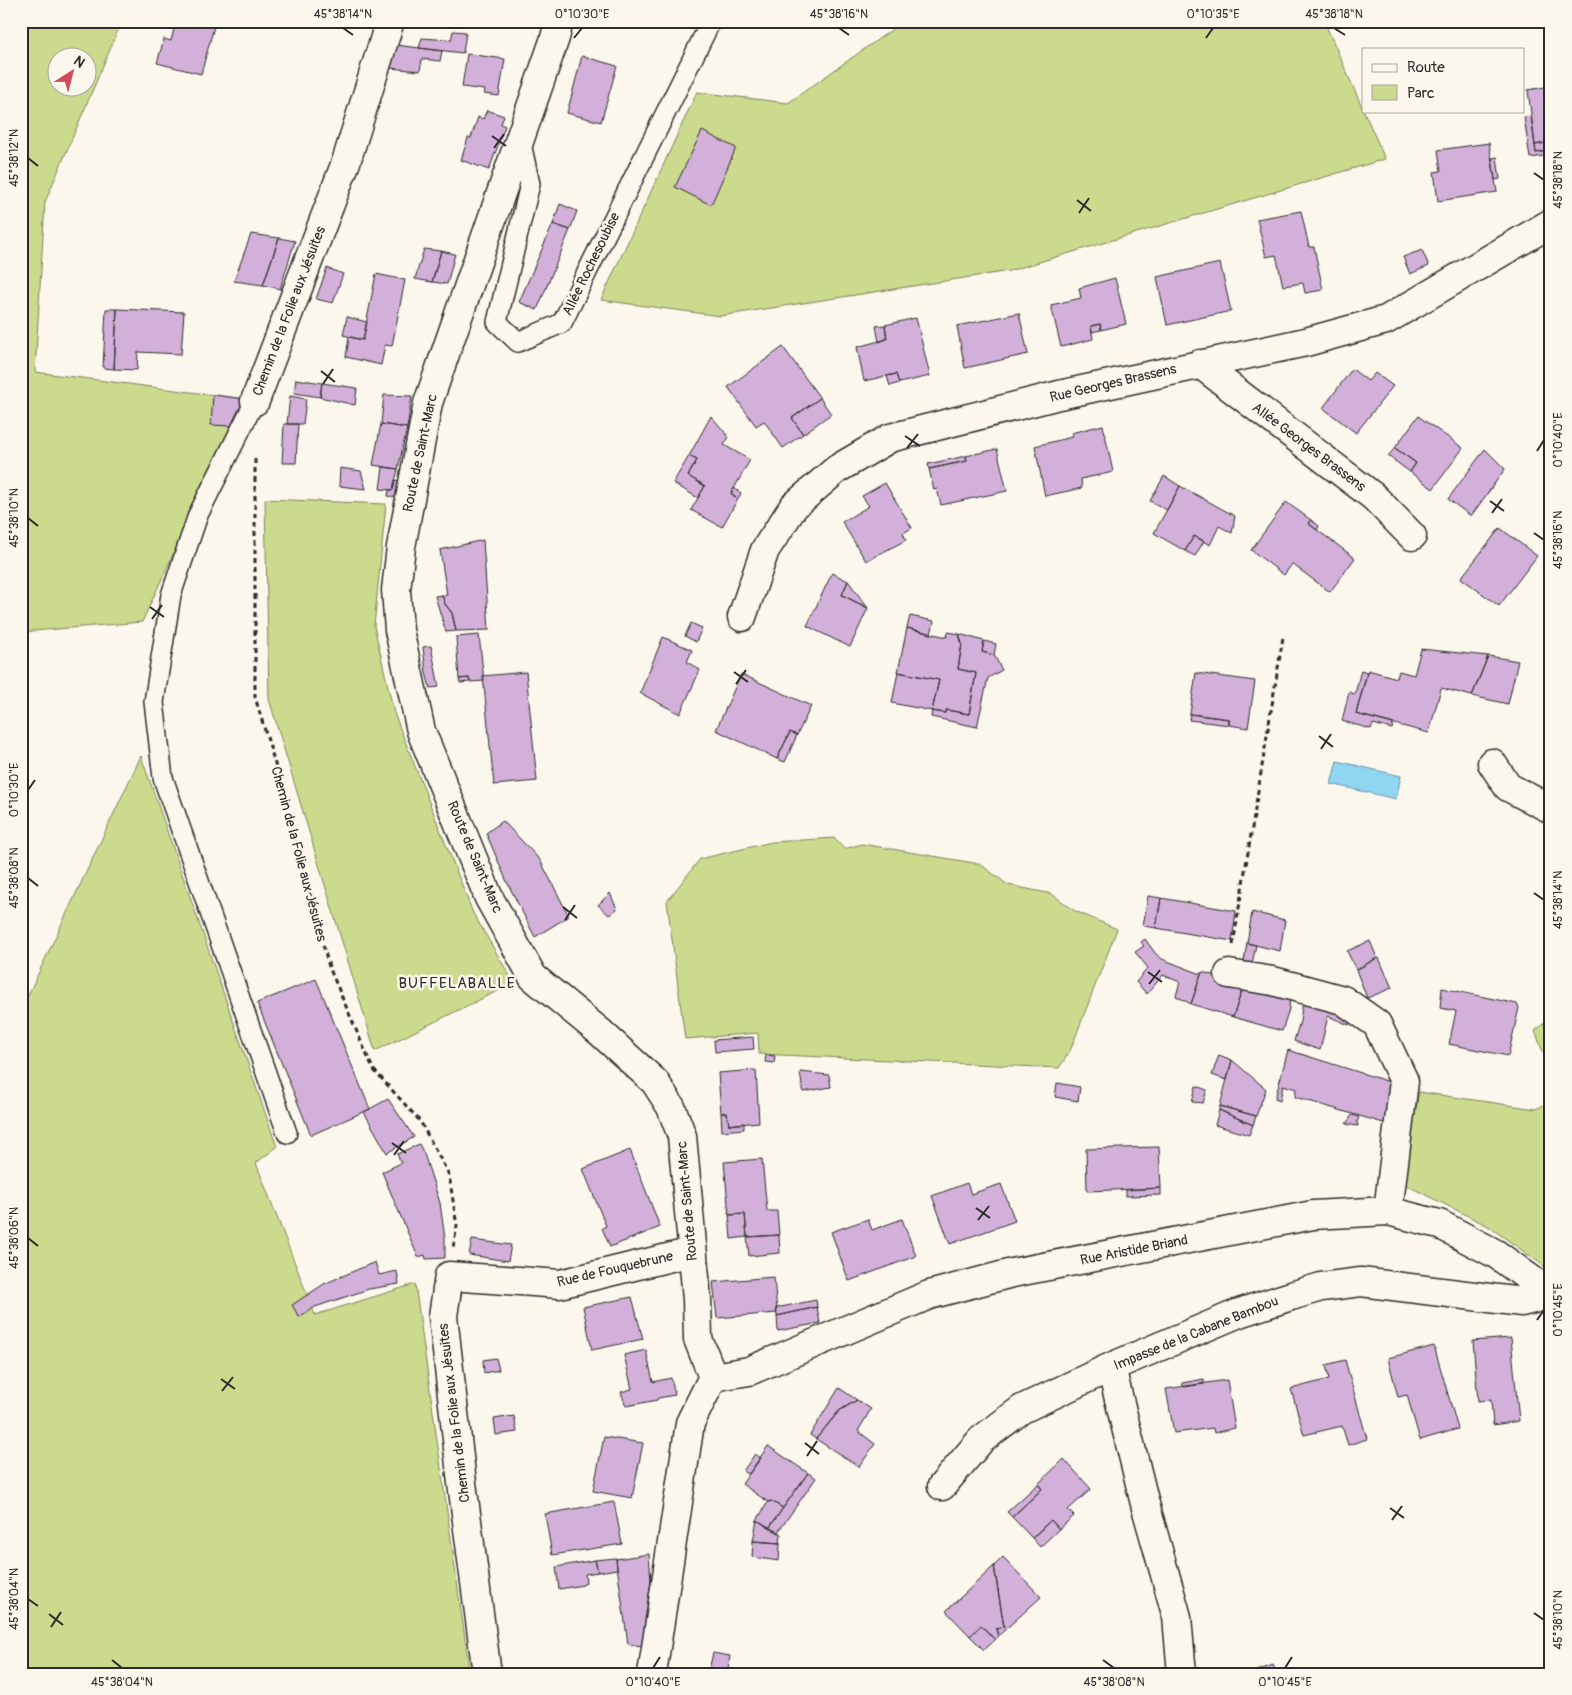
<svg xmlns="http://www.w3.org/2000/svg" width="1572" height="1695" viewBox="0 0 1572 1695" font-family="Pangolin,sans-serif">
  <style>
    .green { fill: #ccda8d; stroke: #7c825c; fill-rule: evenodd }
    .water { fill: #90d5f1; stroke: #6891a2 }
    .building { fill: #d3b0da; stroke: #2b2b2b }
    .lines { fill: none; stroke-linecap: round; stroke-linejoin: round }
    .lane-casing { stroke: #2b2b2b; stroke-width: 22 }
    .street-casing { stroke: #2b2b2b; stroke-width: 31 }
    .secondary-casing { stroke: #2b2b2b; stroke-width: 31 }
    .path { stroke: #2b2b2b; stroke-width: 3; stroke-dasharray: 5 4; stroke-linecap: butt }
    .lane { stroke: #fbf7ec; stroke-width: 19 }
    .street { stroke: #fbf7ec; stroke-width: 28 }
    .secondary { stroke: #fbf7ec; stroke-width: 28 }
    .ticks { fill: none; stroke: #2b2b2b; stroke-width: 2 }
    .labels { text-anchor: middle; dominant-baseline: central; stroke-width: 5; stroke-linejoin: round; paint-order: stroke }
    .street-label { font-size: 14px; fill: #2b2b2b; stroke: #fbf7ec }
    .neighbourhood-label { font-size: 15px; letter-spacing: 1px; fill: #2b2b2b; stroke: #fbf7ec }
    .neatline { fill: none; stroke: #2b2b2b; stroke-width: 2 }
    .ticks-label { font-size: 12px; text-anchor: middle; fill: #2b2b2b }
  </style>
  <rect width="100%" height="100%" fill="#fbf7ec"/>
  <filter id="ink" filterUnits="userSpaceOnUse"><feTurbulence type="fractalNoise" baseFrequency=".02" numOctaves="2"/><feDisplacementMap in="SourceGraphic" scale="10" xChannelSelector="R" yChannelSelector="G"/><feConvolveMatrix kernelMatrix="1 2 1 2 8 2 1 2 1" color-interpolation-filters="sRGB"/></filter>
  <g filter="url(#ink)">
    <!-- green -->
    <path class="green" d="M21,21H122L45,202L35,372L245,399L142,622L21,632ZM58,58H88V88H58Z
      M899,21H1324L1385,159L1009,271L720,316L601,300L697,92L788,103L894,28Z
      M265,499L386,504L374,626L394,713L473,913L514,983L375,1051L269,699Z
      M141,756L277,1147L256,1163L315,1315L415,1284L470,1674H21V1010Z
      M834,838L844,849L862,844L980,864L1008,885L1052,894L1075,911L1117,929L1070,1051L1059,1068L759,1054L758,1033L685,1039L667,901L700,859L772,842Z
      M1551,1017V1073L1535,1031Z
      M1419,1092L1536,1109L1551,1101V1271L1488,1226L1402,1183Z"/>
    <!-- water -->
    <path class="water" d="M1337,761L1401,776L1396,799L1331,784Z"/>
    <!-- building -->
    <path class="building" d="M176,21H225L224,25L215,23L201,74L157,63L164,39L171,41Z
      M453,31L466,32L463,53L419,48L422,38L451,40Z
      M396,45L442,51L440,61L422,59L420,71L390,68Z
      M467,54L505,59L499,96L484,94L485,90L462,87Z
      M582,56L617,66L601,122L567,113Z
      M1551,86V142L1535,145L1528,90Z
      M487,110L504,116L501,124L505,126L489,170L461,160L468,138H471L478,117L483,119Z
      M1531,116L1536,153L1551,150V155L1530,158L1524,117Z
      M702,131L736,148L711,205L675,187Z
      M1551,142V150L1536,153L1535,145Z
      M1489,143L1497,192L1438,201L1434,172L1441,171L1438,150Z
      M1497,157L1500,179L1495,180L1492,158Z
      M560,204L577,211L570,230L553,224Z
      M1301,211L1309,247H1314L1323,290L1305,293L1303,283L1283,286L1276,255L1266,257L1257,219Z
      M553,224L570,230L537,310L519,302Z
      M251,234L279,238L263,285L234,281Z
      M279,238L295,241L280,289L263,285Z
      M424,249L441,251L432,282L415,279Z
      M1422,250L1429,266L1410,274L1403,257Z
      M441,251L455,254L447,284L432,282Z
      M1220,263L1231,311L1167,325L1157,277Z
      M327,268L343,274L333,303L316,299Z
      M376,274L405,280L392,346L385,345L381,365L346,357L349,337L363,340Z
      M1115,278L1126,324L1101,330L1100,324L1091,326L1093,339L1061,347L1051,305L1081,298L1079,288Z
      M106,309H117L114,369L103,368Z
      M117,309L184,312L181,354L138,352L137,370L114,369Z
      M1019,313L1028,354L965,368L957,326Z
      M347,317L367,322L363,340L343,335Z
      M916,318L930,376L899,383L896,374L864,381L857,347L887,339L885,325Z
      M1100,324L1101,330L1092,332L1091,326Z
      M885,325L887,339L879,342L876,326Z
      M783,347L820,398L792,418L803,434L783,448L764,421L756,426L728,387Z
      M1352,369L1368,381L1375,373L1393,386L1356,433L1323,408Z
      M896,374L899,383L890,386L887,376Z
      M296,379L322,383L320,397L294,393Z
      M322,383L357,388L355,405L320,397Z
      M213,395L245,399L233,426L211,425Z
      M384,395L412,396L407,428L381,424Z
      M290,396L306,399L303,424H287Z
      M820,398L831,414L803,434L792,418Z
      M711,416L729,437L724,445L750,460L731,494L738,499L722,527L691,510L705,486L688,476L697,460L689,456Z
      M1418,416L1463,448L1433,489L1410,472L1416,463L1395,448Z
      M284,424H298L296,463H282Z
      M381,424L407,428L398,469L373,465Z
      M1103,425L1113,472L1081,479L1082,488L1045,496L1035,446L1072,437L1071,433Z
      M1395,448L1416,463L1410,472L1388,456Z
      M997,449L1007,491L941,505L937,489L934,490L929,469L967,461L966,456Z
      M1485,449L1505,469L1471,516L1448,499Z
      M689,456L697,460L688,476L705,486L698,498L673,483Z
      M966,456L967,461L929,469L928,464Z
      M383,467L398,469L393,490L380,489Z
      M340,468L361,471L366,489L339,486Z
      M1164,476L1180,486L1167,510L1150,501Z
      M395,480L401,481L398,498L388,496L389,490H393Z
      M885,483L912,528L903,533L906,540L866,561L842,522L869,506L862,496Z
      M1180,486L1235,516L1232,533L1219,526L1210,545L1194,536L1185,551L1154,533Z
      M734,488L741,493L738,499L731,494Z
      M1286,502L1311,520L1309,524L1355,558L1330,592L1292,564L1284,575L1251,550Z
      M1311,520L1319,526L1317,530L1309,524Z
      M1500,528L1537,556L1499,606L1461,578Z
      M1194,536L1204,541L1195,556L1185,551Z
      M483,540L489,630L456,631L452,613L445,604L442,595H447L440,550Z
      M832,573L848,581L842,595L868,608L850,647L807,626Z
      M848,581L868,608L842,595Z
      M442,595L445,604L452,613L456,631L446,632L435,596Z
      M910,616L934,621L931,634L907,628Z
      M691,623L702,628L696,642L685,636Z
      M907,628L947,637L948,632L959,634L962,644L958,669L976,673L969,714L946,710L945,713L932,711L939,680L898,672Z
      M959,634L984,641L982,652L994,655L1002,670L988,678L977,727L931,717L932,711L945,713L946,710L969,714L976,673L958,669L962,644Z
      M479,635L484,681L470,682L469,678L459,679L456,637Z
      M663,637L692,650L687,662L700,670L680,714L640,693Z
      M984,641L996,644L994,655L982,652Z
      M431,646L439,687L430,688L426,673L423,647Z
      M1421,649L1488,656L1472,696L1441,688L1429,733L1356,714L1368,670L1397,678L1399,671L1414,675Z
      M1488,656L1518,661L1508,704L1472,696Z
      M1361,670L1367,672L1356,714L1393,724L1392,729L1373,724L1371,729L1342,721L1349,692L1355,694Z
      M526,672L537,781L494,785L483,676Z
      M898,672L939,680L932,711L892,703Z
      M1196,673L1255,681L1248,728L1229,725V719L1190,714Z
      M741,674L811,706L797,735L790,732L777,759L716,730Z
      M469,678L470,682L460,683L459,679Z
      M1190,714L1229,719V725L1189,720Z
      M790,732L797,735L785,762L777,759Z
      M503,821L540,860L569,916L535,937L507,882L486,833Z
      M610,893L617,909L609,915L598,905Z
      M1148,896L1161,898L1156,928L1143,926Z
      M1161,898L1236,911L1232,941L1156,928Z
      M1252,912L1285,920L1280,951L1247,943Z
      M1145,939L1155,953L1162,959L1201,974L1191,1004L1176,996L1180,982L1163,975L1147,994L1136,982L1148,968L1135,952L1144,946L1141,942Z
      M1370,941L1377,958L1356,970L1347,951Z
      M1247,943L1256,945L1251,969L1243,968Z
      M1377,958H1379L1392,988L1367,998L1356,970Z
      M1202,972L1244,984L1233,1017L1191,1004Z
      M316,979L370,1109L311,1135L257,1003Z
      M1244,984L1290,994L1289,1009L1282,1031L1233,1017Z
      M1442,988L1517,1004L1519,1008L1508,1056L1449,1044L1456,1011L1440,1008Z
      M1303,1000L1351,1017L1349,1025L1328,1016L1320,1050L1294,1041L1300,1021Z
      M753,1037L754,1049L715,1052L714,1040Z
      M1288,1050L1393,1083L1387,1124L1295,1097L1296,1089L1283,1085L1280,1101L1275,1099Z
      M766,1055L775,1056L774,1063L765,1062Z
      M1219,1055L1232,1060L1227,1080L1212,1075Z
      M1232,1060L1266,1089L1256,1116L1220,1106Z
      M756,1070L759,1122L729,1125L727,1113H721L718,1073Z
      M800,1072L829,1075L831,1087L803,1092Z
      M1057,1083L1080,1087L1078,1101L1055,1097Z
      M1196,1086L1207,1090L1203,1103L1192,1102Z
      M388,1099L414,1137L387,1153L364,1112Z
      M1220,1106L1256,1116L1253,1125L1219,1110Z
      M1219,1110L1253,1125L1249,1135L1215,1125Z
      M721,1113H727L729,1125L744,1123V1129L722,1131Z
      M1352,1115L1359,1117L1357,1122L1358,1126L1346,1124Z
      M419,1144L424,1154L440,1203L445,1239V1258L426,1259L425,1255L418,1257L382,1172L401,1163L397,1154Z
      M1159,1147L1161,1188L1087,1191L1086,1149Z
      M630,1150L660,1227L610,1247L602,1228L606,1226L583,1169Z
      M762,1159L767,1211H777L779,1235L747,1237L745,1214L729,1215L724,1162Z
      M967,1183L971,1194L1001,1184L1015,1221L950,1244L932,1196Z
      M1161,1188V1195L1126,1196V1190Z
      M745,1214L747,1237L731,1239L729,1215Z
      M868,1219L872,1230L902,1219L916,1256L849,1281L831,1232Z
      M779,1235L780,1253L749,1256L747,1237Z
      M472,1240L511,1245L508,1261L469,1255Z
      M375,1262L379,1275L397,1271L399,1284L369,1289L315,1307L299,1317L292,1305L324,1284Z
      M774,1277L777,1313L717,1318L713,1282Z
      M632,1297L643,1339L592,1350L583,1307Z
      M816,1300L817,1307L777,1316L776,1308Z
      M817,1307L820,1323L778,1331L777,1316Z
      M1511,1338L1519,1421L1493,1425L1491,1400L1478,1401L1473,1341Z
      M1434,1346L1458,1429L1420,1440L1407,1395L1398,1397L1388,1358Z
      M646,1350L653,1382L671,1378L675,1395L658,1398L657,1400L626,1406L621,1392L632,1389L624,1355Z
      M496,1358L499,1370L484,1373L483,1360Z
      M1345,1360L1367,1439L1348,1445L1342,1426L1304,1435L1291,1389L1329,1379L1326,1365Z
      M1204,1379V1384L1184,1387L1182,1383Z
      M1227,1380L1235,1428L1214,1433L1213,1428L1174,1433L1166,1389Z
      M839,1388L857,1400L839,1411L816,1439L810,1435Z
      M857,1400L871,1409L858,1431L875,1444L859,1467L816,1439L839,1411Z
      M514,1416L517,1432L496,1435L494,1419Z
      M604,1437L643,1443L632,1498L593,1491Z
      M768,1446L808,1473L783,1508L771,1501L768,1502L742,1484Z
      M755,1454L761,1458L749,1474L743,1471Z
      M1064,1459L1091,1489L1068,1510L1074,1516L1059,1529L1051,1520L1032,1538L1012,1517L1042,1489L1038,1484Z
      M808,1473L816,1478L778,1532L769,1528Z
      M1038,1484L1042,1489L1012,1517L1007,1512Z
      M771,1501L783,1508L769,1528L757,1520L768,1502Z
      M614,1502L622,1544L552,1555L545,1514Z
      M757,1520L781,1534L780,1543L753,1541Z
      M1051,1520L1059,1529L1040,1547L1032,1538Z
      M753,1541L780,1543L779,1561L752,1557Z
      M649,1554L651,1581L642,1646L628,1644L616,1559Z
      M1003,1557L1041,1597L998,1636L996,1629L1004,1627L994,1566Z
      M616,1558L617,1569L598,1572L595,1560Z
      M595,1560L598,1572L585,1574L586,1582L583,1585L559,1589L556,1567Z
      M994,1566L1004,1627L996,1629L998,1636L995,1640L981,1625L970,1636L946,1611Z
      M981,1625L995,1640L984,1650L970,1636Z
      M713,1653L730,1656L727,1674H708Z
      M1273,1665L1277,1674H1257V1671Z"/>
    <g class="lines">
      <!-- lane casing -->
      <g class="lane-casing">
        <path id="lane" d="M520,139L530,184L497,322L518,342L562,323L711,21
          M255,401L198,515L171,595L154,702L163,778L287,1133"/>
      </g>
      <!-- street casing -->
      <g class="street-casing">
        <path id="street" d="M1200,364L1374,497L1412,536
          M255,401L346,162L390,21
          M742,617L765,550L794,506L837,469L890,438L1059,395L1306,342L1386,320L1551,223
          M1492,763L1508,787L1551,809
          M1229,974L1273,981L1343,1000L1377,1024L1404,1081L1388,1211
          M1111,1367L1145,1504L1177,1617L1182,1674
          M942,1486L981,1440L1022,1409L1111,1367L1239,1313L1291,1296L1321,1287L1361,1282L1522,1302L1534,1299L1542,1288
          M487,1674L462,1483L443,1316L449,1276L560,1284L692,1252
          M652,1674L690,1423L713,1377"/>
      </g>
      <!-- secondary casing -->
      <g class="secondary-casing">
        <path id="secondary" d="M559,21L555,38L428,403L401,547L396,590L399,630L421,731L489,898L533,977L600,1032L655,1082L671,1107L682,1136L697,1299L698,1339L713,1377L749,1371L929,1295L1012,1273L1313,1215L1388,1211L1439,1224L1496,1254L1551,1294"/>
      </g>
      <!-- path -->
      <path class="path" d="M255,459V697L278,774L329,967L373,1069L420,1121L449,1175L457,1226L453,1248
        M1233,945L1283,637"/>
      <!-- lane -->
      <use href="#lane" class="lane"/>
      <!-- street -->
      <use href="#street" class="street"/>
      <!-- secondary -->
      <use href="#secondary" class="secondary"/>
    </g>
  </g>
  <!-- ticks -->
  <path class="ticks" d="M343,28L353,35M839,28L849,35M1334,28L1345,35M574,38L582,28M1206,38L1213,28M492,136L506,146M494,148L504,134M28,158L38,166M1534,173L1544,180M1077,200L1091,211M1079,213L1089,198M321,371L335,382M323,384L333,369M905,436L920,446M907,448L918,434M1537,451L1544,440M1490,501L1504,511M1492,513L1502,499M28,518L38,526M1534,533L1544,540M150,607L164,617M152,619L162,605M734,672L748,682M736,684L746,670M1319,736L1333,747M1321,749L1331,734M28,790L35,780M28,878L38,886M1534,893L1544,900M563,907L577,918M565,920L575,905M1148,972L1162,982M1149,984L1160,970M392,1143L406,1153M394,1155L404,1141M976,1208L990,1218M978,1220L989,1206M28,1238L38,1246M1537,1320L1544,1310M221,1379L235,1389M222,1391L233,1377M805,1443L819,1454M807,1456L817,1441M1390,1508L1404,1518M1392,1520L1402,1506M28,1599L38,1606M1534,1613L1544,1620M49,1614L63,1625M51,1627L61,1612M112,1660L122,1668M1103,1660L1114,1668M653,1668L660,1657M1285,1668L1292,1657"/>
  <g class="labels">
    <!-- street labels -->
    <g class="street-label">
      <text transform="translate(591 264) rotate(-64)">Allée Rochesoubise</text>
      <text transform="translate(289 311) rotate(-69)">Chemin de la Folie aux Jésuites</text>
      <text transform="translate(1113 383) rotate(-13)">Rue Georges Brassens</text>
      <text transform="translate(1309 447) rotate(37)">Allée Georges Brassens</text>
      <text transform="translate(420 453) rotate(-78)">Route de Saint-Marc</text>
      <text transform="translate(299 854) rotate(75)">Chemin de la Folie aux Jésuites</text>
      <text transform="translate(475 857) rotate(67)">Route de Saint-Marc</text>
      <text transform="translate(687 1201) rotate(-95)">Route de Saint-Marc</text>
      <text transform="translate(1134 1250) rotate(-11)">Rue Aristide Briand</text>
      <text transform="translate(615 1269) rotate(-13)">Rue de Fouquebrune</text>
      <text transform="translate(1196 1333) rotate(-22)">Impasse de la Cabane Bambou</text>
      <text transform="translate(454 1413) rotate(-97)">Chemin de la Folie aux Jésuites</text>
    </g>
    <!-- neighbourhood labels -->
    <g class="neighbourhood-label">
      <text x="457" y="983">BUFFELABALLE</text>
    </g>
  </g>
  <!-- margin -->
  <rect width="1572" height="1695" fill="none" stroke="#fbf7ec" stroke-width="55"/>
  <!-- legend -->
  <rect x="1362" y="48" width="162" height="65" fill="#fbf7ec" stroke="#a8a59f"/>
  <rect x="1372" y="64" width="25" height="8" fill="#fbf7ec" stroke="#a8a59f"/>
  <text x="1407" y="72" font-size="15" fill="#2b2b2b">Route</text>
  <rect x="1372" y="85" width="25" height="15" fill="#ccda8d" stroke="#a8a59f"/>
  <text x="1407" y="98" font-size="15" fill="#2b2b2b">Parc</text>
  <!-- north arrow -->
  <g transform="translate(72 72) rotate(36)"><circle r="24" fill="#fbf7ec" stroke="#a8a59f"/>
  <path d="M0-4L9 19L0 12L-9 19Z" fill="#d1495b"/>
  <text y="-8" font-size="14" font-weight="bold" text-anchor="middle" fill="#2b2b2b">N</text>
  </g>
  <rect x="28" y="28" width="1516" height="1640" class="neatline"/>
  <g class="ticks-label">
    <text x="343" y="18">45°38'14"N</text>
    <text x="582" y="18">0°10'30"E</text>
    <text x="839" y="18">45°38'16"N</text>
    <text x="1213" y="18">0°10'35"E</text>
    <text x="1334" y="18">45°38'18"N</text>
    <text transform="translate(14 158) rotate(-90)" y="4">45°38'12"N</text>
    <text transform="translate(1558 180) rotate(-90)" y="4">45°38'18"N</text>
    <text transform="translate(1558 440) rotate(-90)" y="4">0°10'40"E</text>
    <text transform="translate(14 518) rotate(-90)" y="4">45°38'10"N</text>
    <text transform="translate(1558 540) rotate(-90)" y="4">45°38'16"N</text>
    <text transform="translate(14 790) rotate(-90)" y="4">0°10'30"E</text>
    <text transform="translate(14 878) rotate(-90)" y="4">45°38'08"N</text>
    <text transform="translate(1558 900) rotate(-90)" y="4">45°38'14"N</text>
    <text transform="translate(14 1238) rotate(-90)" y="4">45°38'06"N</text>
    <text transform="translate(1558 1310) rotate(-90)" y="4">0°10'45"E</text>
    <text transform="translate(14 1599) rotate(-90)" y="4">45°38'04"N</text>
    <text transform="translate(1558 1620) rotate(-90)" y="4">45°38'10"N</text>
    <text x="122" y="1686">45°38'04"N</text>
    <text x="653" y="1686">0°10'40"E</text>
    <text x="1114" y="1686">45°38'08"N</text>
    <text x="1285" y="1686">0°10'45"E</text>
  </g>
</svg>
